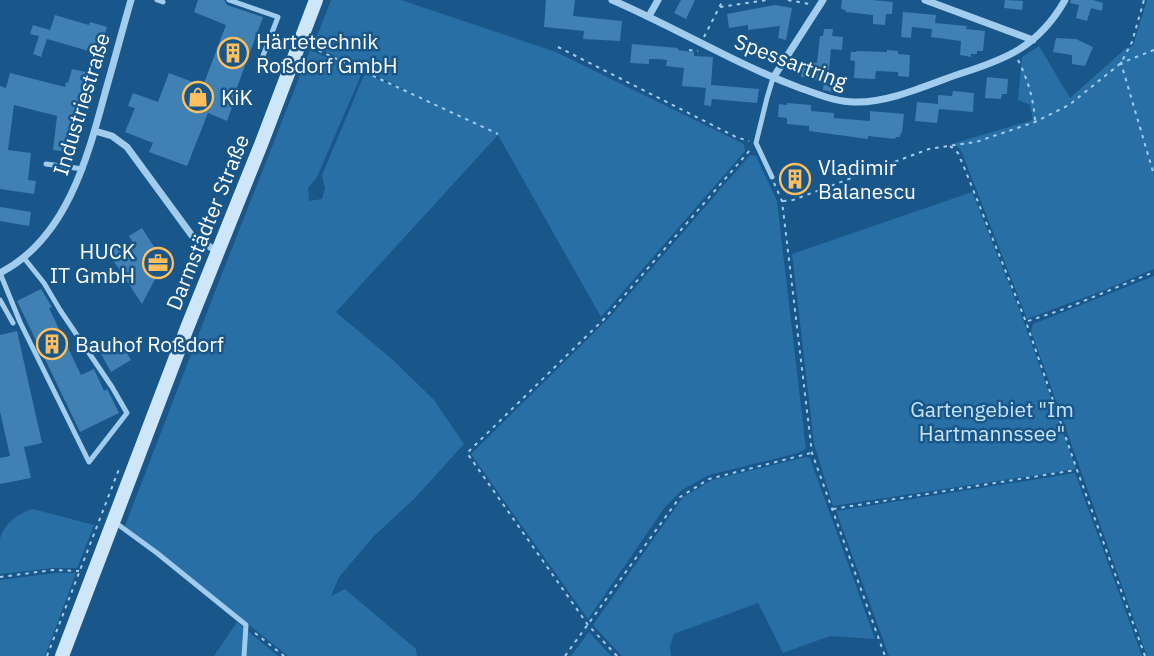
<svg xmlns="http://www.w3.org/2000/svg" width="1154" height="656" viewBox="0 0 1154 656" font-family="'IBM Plex Sans',sans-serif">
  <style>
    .green { fill: #286fa6 }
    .building { fill: #4180b2 }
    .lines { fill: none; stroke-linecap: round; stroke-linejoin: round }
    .path { stroke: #a2cced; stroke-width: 2; stroke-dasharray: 3.5 5; stroke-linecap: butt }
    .service { stroke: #a2cced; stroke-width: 5 }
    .minor { stroke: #a2cced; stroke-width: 7 }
    .secondary { stroke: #cee6fa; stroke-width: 14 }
    .labels { text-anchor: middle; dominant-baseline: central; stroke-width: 5; stroke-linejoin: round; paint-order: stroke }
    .poi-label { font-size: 21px; fill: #fff; stroke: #195689; text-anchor: start }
    .street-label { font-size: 21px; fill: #fff; stroke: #195689 }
    .park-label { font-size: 21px; fill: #c7e4fa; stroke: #195689 }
  </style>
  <rect width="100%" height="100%" fill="#195689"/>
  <!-- green -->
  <path class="green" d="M331,0H401L556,52L744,144L745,151L601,317L498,135L336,312L393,360L434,400L464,444L414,499L374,536L339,577L331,596L345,589L416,649L417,656H288L125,526L216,289L310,50L362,73L317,177L308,188L309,201L322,199L325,188L322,175L365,73L428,101L318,48L315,41Z
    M1147,0H1154V269L1102,291L1027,319L962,153L958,147L951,144L1033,120L1030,105L1018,100L1022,57L1039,46L1070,98L1125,49L1133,46Z
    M750,155L756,156L777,201L806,449L798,453L709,475L682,490L665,507L588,619L471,454L608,319Z
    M972,192L1021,314L1076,469L833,506L814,444L792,254Z
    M1154,276V656H1147L1031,331L1033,324Z
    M806,457L810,458L875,639L830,636L783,653L758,603L674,634L670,647L671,656H622L593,625L683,497L712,480Z
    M1075,473L1142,656H889L836,511Z
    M33,509L94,525L77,568H53L0,574C0,563 0,549 0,539C4,523 19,513 33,509Z
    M55,573H76L45,656H0V580Z
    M237,622L278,656H214Z
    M589,632L611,656H571Z"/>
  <!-- building -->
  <path class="building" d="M198,0H224L227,5L263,17L233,98L235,99L227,121L208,113L187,166L149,152L153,143L125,132L135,108L128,106L133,93L158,102L169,73L203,86L226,25L194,12Z
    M546,0H575L573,16L622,21L620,41L583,39L584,31L544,27Z
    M681,0H695L686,19L674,13Z
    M842,0H872L893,2L892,14H886L885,25L873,24V15L846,12L845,10L841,9Z
    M1005,0L1023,1L1022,10L1004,8Z
    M1071,0H1093L1103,3L1102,11L1091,8L1087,21L1076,18L1079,5L1070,3Z
    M775,5L792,8L786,40L778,38L780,26L748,30V25L729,28L727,14Z
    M903,12L936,15L935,23L967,26L966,29L985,31L983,51H977V54H971V57L960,55L961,41L931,37L932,29L912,27L911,38L901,37Z
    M55,15L89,25L90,22L107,27L99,54L47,39L41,57L33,54L39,36L30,34L33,25L50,30Z
    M824,29H833L832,36L843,37L842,50L831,49L828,80L834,81L833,92L823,90L824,81L812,80V78L801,77L803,62L817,63L820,36H823Z
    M1056,38L1076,39L1093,47L1085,66L1072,64V55L1053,52Z
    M632,44L678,48V50L694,52V56L713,57L711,85L759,89L757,103L712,99L711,106L704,105L706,88L682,86L684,68L666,66L667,60L658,59H649V64L630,63Z
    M887,50L898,51V54L910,55L909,77L898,76V72L876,71L875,79L854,78L855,61L850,60L851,52H856V51L887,52Z
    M72,69L90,73L86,87H85L75,122H77L72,153L53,150L57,116L14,105L8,150L31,153L28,180L36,181L34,194L0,189V86L6,88L10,73L65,87L66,82L68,83Z
    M987,77L1008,79L1007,94H1002L1001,99L985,98Z
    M953,91L974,93L973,112L939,109L937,123L915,121L917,102L938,104V95L952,96Z
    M787,103L811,105V111L834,113V118L870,121V111L904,114L902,133L901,132L900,137H896L895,139L868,136V139L809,131V126L787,124V118L778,117L779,104L787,105Z
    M797,169L803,186L794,189L792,185L784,188L780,179L788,175L787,172Z
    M0,207L31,212L29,226L0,221Z
    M142,228L160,256H165V270H160L142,304L107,251L116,246L123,256L136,247L129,236Z
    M41,289L52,307L49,308L81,375L94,369L104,391L107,389L119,413L80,432L17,301Z
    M17,331L42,443L24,447L31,478L0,484V458L10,456L0,412V335Z
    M121,343L131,360L111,372L101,354Z"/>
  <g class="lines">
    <!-- path -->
    <path class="path" d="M788,0L809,4
      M720,7L767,0
      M704,37L723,0
      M311,47L498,134
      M558,47L736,137L749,141
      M689,50L698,51
      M1154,50L1121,63L1154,175
      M1018,60C1028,80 1034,100 1035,122
      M950,146L958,153L966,172L1026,322L1077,470L1145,656
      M774,183L782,201L812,453L885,656
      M783,201L793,200L929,149L976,142L1035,122L1069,105L1121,63L1132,42L1144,0
      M1028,321L1064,309L1154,272
      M833,509L1076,470
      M0,577L53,570L79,571
      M255,633L284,656
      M47,656L119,469
      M565,656L680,497L709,479L811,453
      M617,656L588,625L467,453L604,319L750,150"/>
    <!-- service -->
    <path class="service" d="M157,0L163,2
      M229,0L278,17L261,61
      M46,164L83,169
      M772,177L756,143L767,98L773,78
      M0,273L20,322L89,462L127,413L112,387L60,310L44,283L24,258
      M0,300L13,323
      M116,523L157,553L246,625L244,656"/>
    <!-- minor -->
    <path class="minor" d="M612,0C675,27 735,64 800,88C818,94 838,103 857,102C891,102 927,85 959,74C1007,59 1039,46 1065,0
      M925,0L1033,40
      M649,16L658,0
      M773,78L823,0
      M95,131L112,136L127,147L193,237L217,251
      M0,273C66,239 87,160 105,93C114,62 122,31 131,0"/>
    <!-- secondary -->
    <path class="secondary" d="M62,656L187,328L262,142L316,0"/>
  </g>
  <!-- icons -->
  <defs>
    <g id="building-ring" transform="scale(1.575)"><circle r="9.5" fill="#195689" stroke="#ffbf5e" stroke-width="1.5"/><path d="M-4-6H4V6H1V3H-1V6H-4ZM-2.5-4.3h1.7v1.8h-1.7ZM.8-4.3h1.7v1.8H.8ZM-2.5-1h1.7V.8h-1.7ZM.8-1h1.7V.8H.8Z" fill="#ffbf5e"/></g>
    <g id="shop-ring" transform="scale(1.575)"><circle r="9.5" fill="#195689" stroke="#ffbf5e" stroke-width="1.5"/><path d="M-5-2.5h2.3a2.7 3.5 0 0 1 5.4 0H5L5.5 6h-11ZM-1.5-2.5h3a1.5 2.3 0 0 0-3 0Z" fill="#ffbf5e"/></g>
    <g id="office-ring" transform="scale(1.575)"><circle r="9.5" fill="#195689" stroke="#ffbf5e" stroke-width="1.5"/><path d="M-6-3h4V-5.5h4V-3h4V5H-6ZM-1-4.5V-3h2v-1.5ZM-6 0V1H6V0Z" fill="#ffbf5e"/></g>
  </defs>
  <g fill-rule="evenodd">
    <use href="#building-ring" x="233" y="53"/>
    <use href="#shop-ring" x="198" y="97"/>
    <use href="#building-ring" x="795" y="179"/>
    <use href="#office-ring" x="158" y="263"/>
    <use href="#building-ring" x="52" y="344"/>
  </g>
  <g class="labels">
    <!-- poi labels -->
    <g class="poi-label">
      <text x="256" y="41">Härtetechnik<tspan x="256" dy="24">Roßdorf GmbH</tspan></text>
      <text x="221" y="97">KiK</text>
      <text x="818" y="167">Vladimir<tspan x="818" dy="24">Balanescu</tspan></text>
      <text x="135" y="251" text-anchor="end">HUCK<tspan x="135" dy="24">IT GmbH</tspan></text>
      <text x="75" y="344">Bauhof Roßdorf</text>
    </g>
    <!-- street labels -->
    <g class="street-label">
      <text transform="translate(791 61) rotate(21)">Spessartring</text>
      <text transform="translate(81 104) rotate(-73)">Industriestraße</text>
      <text transform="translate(207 222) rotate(-68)">Darmstädter Straße</text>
    </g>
    <!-- park labels -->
    <g class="park-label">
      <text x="992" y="409">Gartengebiet "Im<tspan x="992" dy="24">Hartmannssee"</tspan></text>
    </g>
  </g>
</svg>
